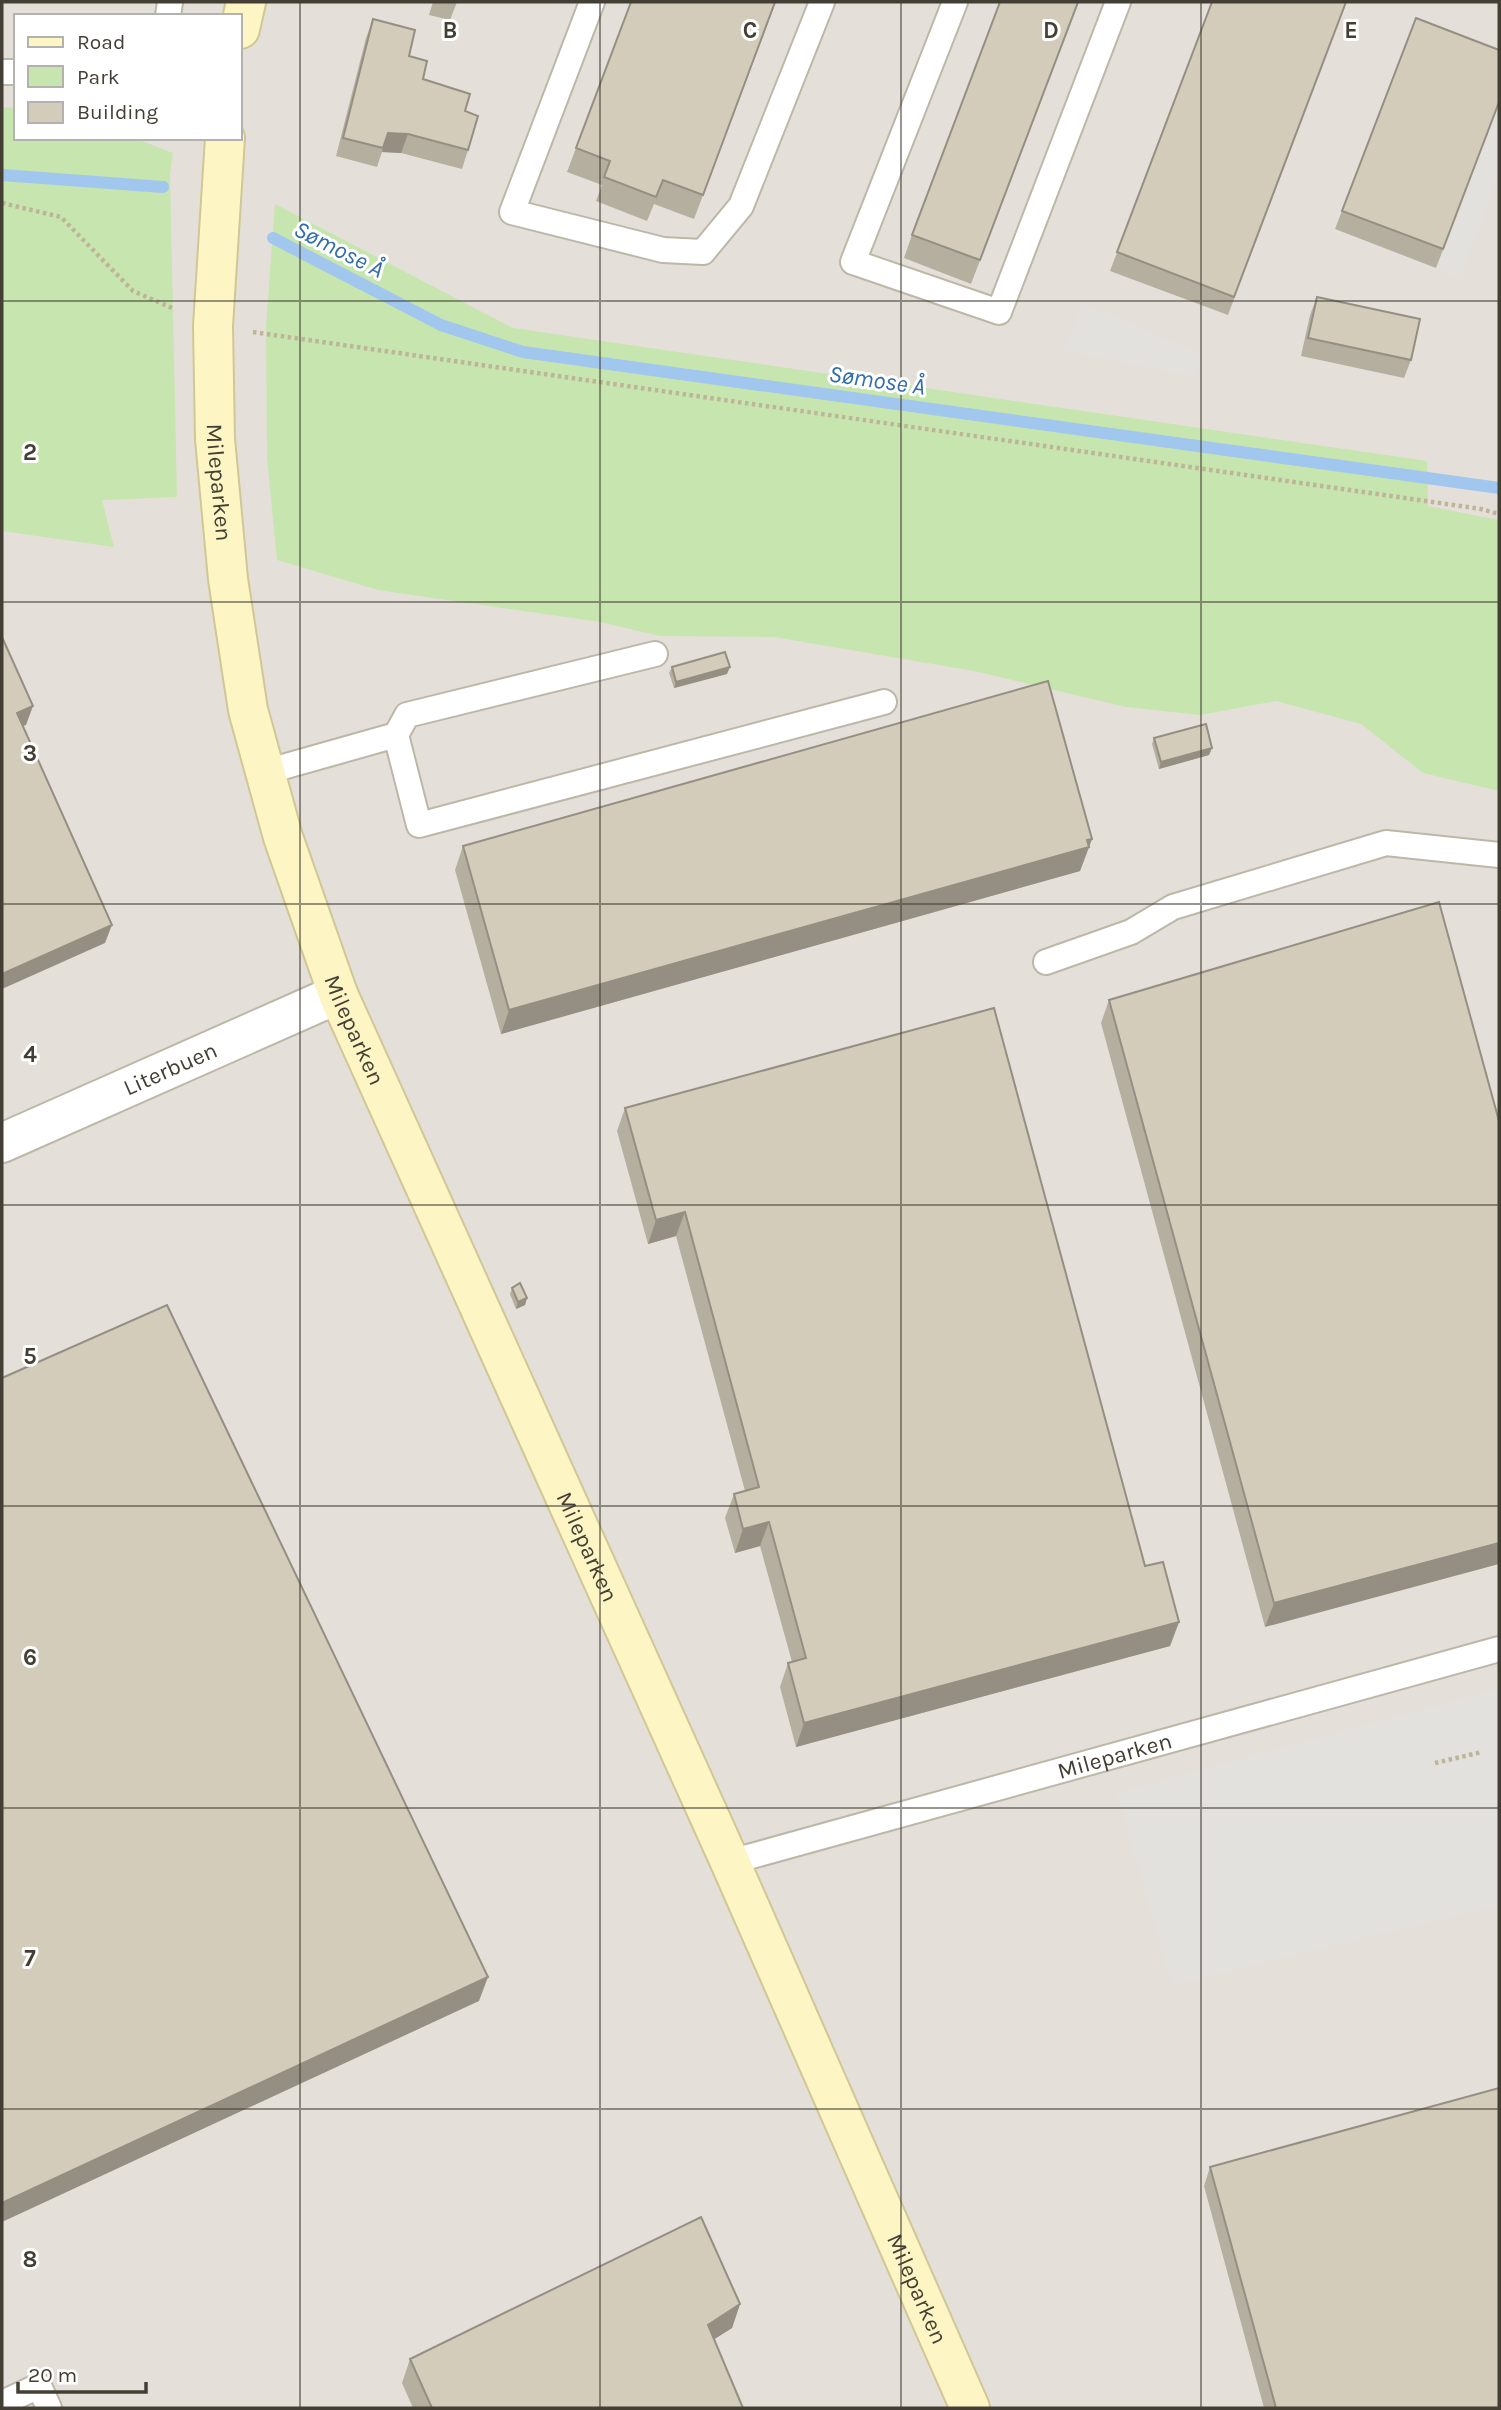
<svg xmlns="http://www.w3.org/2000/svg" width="1501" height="2410" viewBox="0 0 1501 2410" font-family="Karla,sans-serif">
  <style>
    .industrial { fill: #e4e0d9; fill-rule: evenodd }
    .green { fill: #c7e5ae }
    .parking { fill: #e2e1dd }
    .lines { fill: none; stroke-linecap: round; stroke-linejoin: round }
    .stream { stroke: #a1c7ee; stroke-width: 12 }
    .lane-casing { stroke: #bdb7a7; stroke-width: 28 }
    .street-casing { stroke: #bdb7a7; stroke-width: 42 }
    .secondary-casing { stroke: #d1c795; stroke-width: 42 }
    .path { stroke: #beb599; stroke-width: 4.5; stroke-dasharray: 3.5 3.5; stroke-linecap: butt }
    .lane { stroke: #fff; stroke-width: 24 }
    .street { stroke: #fff; stroke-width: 38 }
    .secondary { stroke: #fdf5c3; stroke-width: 38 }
    .wall { fill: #b5afa0 }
    .shaded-wall { fill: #948f82 }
    .building { fill: #d3ccba; stroke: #948f82; stroke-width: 2 }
    .grid { fill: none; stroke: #443f34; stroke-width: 2; stroke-opacity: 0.55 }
    .labels { text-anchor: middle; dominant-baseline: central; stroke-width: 6; stroke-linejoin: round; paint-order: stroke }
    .street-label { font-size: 23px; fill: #443f34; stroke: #fff }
    .water-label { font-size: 24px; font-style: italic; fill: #316cac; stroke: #fff }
    .grid-label { font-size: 23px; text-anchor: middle; font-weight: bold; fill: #443f34; stroke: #fff; stroke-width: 6; stroke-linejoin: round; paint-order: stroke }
  </style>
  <rect width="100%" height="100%" fill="#f2efe4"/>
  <!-- industrial -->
  <path class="industrial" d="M2,2H1499V2408H2ZM16,16H240V138H16Z"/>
  <!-- green -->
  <path class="green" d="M2,107L16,108V138H134L173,153L170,175L177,497L102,500L114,547L2,531Z
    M275,204L513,328L1427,461L1428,506L1499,520V791L1423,773L1361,724L1276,701L1200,715L1126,707L974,671L774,637L660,636L600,622L378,590L277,560L267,458L266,325Z"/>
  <!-- parking -->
  <path class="parking" d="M1499,108V174L1460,278L1438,269Z
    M1082,303L1206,356L1195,376L1063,350Z
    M1499,1689V1905L1172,1985L1117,1793Z"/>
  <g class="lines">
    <!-- stream -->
    <path class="stream" d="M2,175L163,187
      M273,238L441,325L523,352L1499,488"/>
    <!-- lane casing -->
    <g class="lane-casing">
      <g id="lane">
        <path d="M592,2L512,212L663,250L703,252L741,206L822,2"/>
        <path d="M955,2L853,262L999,312L1118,2"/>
        <path d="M168,16L170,2"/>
        <path d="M2,72H16"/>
        <path d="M396,735L407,715L655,654"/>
        <path d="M265,772L396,735L419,825L884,702"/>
        <path d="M1046,962L1131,932L1173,907L1386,843L1499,855"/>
        <path id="s1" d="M730,1862L1499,1649"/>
        <path d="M2,2403L39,2386L49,2408"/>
      </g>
    </g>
    <!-- street casing -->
    <g class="street-casing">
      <g id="street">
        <path id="s2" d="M2,1143L338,994"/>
      </g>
    </g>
    <!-- secondary casing -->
    <g class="secondary-casing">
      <g id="secondary">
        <path d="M240,29L246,2"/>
        <path id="s3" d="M225,138L213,326L215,439L228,579L248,710L283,837L338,994L730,1862L970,2408"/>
      </g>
    </g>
    <!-- path -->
    <path class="path" d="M2,203L61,217L133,291L172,308
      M253,332L1481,509L1499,514
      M1435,1763L1482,1752"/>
    <!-- lane -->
    <use href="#lane" class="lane"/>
    <!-- street -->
    <use href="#street" class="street"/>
    <!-- secondary -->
    <use href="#secondary" class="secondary"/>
  </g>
  <!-- wall -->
  <path class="wall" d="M433,2H457L450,20L429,15Z
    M631,2H776L694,219L654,204L647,221L596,201L602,185L567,172Z
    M1079,2L971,284L904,258L913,232Z
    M1212,2H1346L1228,315L1110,271Z
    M1416,18L1499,103L1436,268L1335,229Z
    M373,19L409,56L423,79L465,111L468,150L462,169L401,153L382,152L377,167L336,156L366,38Z
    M1317,297L1411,360L1404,378L1301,356L1310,315Z
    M672,667L727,674L674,688L669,673Z
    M1154,738L1212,748L1209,755L1159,769L1152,744Z
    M1092,839L1080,871L501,1034L455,870L463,846Z
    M1109,1000L1499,1121L1265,1627L1101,1023Z
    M625,1108L1145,1566L1179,1622L1170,1646L796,1747L780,1687L788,1663L792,1662L760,1546L735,1553L725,1518L734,1494L745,1491L676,1236L648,1244L617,1131Z
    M512,1288L527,1298L525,1305L516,1309L510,1294Z
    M1210,2167L1499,2408H1264L1204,2186Z
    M740,2304L732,2328L714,2339L743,2408H413L402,2383L410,2359Z"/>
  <!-- shaded-wall -->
  <path class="shaded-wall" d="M388,133L408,134L401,153L382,152Z
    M730,667L727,674L674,688L676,682Z
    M33,706L26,725L11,731L17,713Z
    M1212,748L1209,755L1159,769L1161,762Z
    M1092,839L1080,871L501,1034L509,1010Z
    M112,925L105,943L2,989V974Z
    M685,1212L676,1236L648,1244L656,1220Z
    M527,1298L525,1305L516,1309L518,1302Z
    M769,1522L760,1546L735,1553L743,1529Z
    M1499,1543V1564L1265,1627L1274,1603Z
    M1179,1622L1170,1646L796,1747L804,1723Z
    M488,1977L479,2001L2,2222V2203Z
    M740,2304L732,2328L699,2349L708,2325Z"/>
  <!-- building -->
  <path class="building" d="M631,2H775L703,195L663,180L656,197L604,177L610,161L576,148Z
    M1000,2H1078L980,260L912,235Z
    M1212,2H1346L1234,297L1117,252Z
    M1416,18L1499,50V102L1443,249L1342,211Z
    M373,19L415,30L409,56L427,61L423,79L470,94L465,111L478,116L468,150L408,134L388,133L383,148L343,138Z
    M1317,297L1420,319L1411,360L1308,338Z
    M2,637L33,706L17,713L112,925L2,974Z
    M725,652L730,667L676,682L672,667Z
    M1048,681L1092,839L1087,840L1089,847L509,1010L463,846Z
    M1206,724L1212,748L1161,762L1154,738Z
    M1439,902L1499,1121V1543L1274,1603L1109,1000Z
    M994,1008L1145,1566L1163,1562L1179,1622L804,1723L788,1663L806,1658L769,1522L743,1529L734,1494L759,1487L685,1212L656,1220L625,1108Z
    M520,1283L527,1298L518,1302L512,1288Z
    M167,1305L488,1977L2,2203V1378Z
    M1499,2088V2408H1276L1210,2167Z
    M701,2217L740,2304L708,2325L743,2408H432L410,2359Z"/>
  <!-- grid -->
  <path class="grid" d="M300,2V2408M600,2V2408M901,2V2408M1201,2V2408M2,301H1499M2,602H1499M2,904H1499M2,1205H1499M2,1506H1499M2,1808H1499M2,2109H1499"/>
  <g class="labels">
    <!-- street labels -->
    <g class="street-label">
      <text stroke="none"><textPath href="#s3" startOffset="345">Mileparken</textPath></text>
      <text stroke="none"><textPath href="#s3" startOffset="912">Mileparken</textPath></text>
      <text stroke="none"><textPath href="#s2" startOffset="184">Literbuen</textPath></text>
      <text stroke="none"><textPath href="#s3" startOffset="1479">Mileparken</textPath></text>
      <text stroke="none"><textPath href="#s1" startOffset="399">Mileparken</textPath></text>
      <text stroke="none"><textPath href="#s3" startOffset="2291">Mileparken</textPath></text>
    </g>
    <!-- water labels -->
    <g class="water-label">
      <text transform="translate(339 249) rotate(27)">Sømose Å</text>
      <text transform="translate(877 380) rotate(8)">Sømose Å</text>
    </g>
  </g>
  <g class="grid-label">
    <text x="450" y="38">B</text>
    <text x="750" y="38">C</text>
    <text x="1051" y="38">D</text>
    <text x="1351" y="38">E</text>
    <text x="30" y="460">2</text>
    <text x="30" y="761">3</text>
    <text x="30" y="1062">4</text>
    <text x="30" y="1364">5</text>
    <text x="30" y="1665">6</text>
    <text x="30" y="1966">7</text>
    <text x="30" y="2267">8</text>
  </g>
  <!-- border -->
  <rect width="1501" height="2410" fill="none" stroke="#443f34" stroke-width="7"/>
  <!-- legend -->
  <rect x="14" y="14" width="228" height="126" fill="#ffffff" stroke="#b4b2ae" stroke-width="2"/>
  <rect x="28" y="37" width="35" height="10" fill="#fdf5c3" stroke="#b4b2ae" stroke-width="2"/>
  <text x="77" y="49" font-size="21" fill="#443f34">Road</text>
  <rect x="28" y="66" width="35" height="21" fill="#c7e5ae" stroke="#b4b2ae" stroke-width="2"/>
  <text x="77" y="84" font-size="21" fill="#443f34">Park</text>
  <rect x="28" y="102" width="35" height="21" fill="#d3ccba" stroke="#b4b2ae" stroke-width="2"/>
  <text x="77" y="119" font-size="21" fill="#443f34">Building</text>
  <!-- scale -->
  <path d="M18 2382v10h128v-10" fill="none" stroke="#443f34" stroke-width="3.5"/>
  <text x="28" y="2382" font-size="21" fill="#443f34" stroke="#ffffff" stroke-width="5" paint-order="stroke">20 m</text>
</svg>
